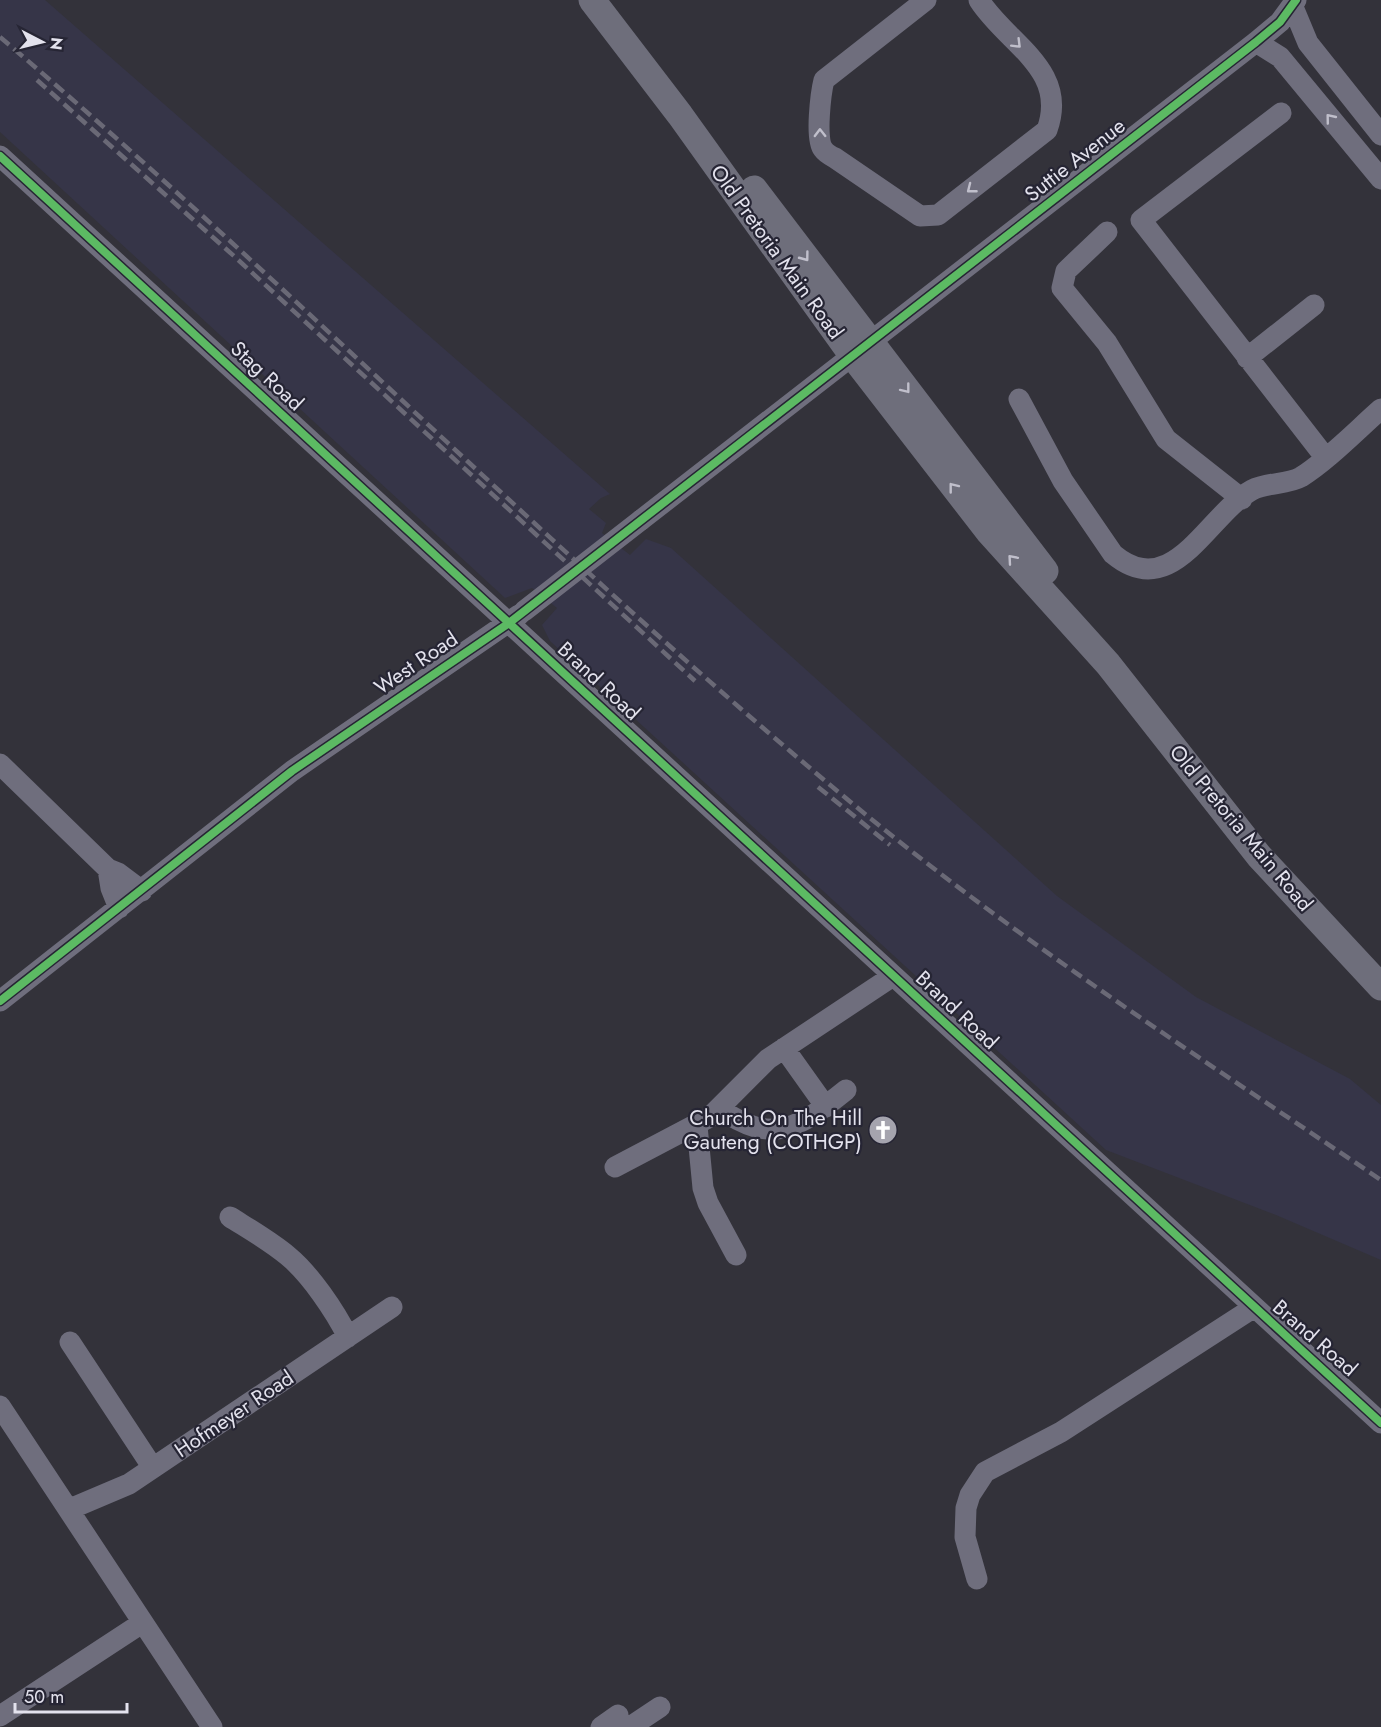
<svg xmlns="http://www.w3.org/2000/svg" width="1381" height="1727" viewBox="0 0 1381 1727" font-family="Jost,sans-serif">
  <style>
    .built { fill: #363548 }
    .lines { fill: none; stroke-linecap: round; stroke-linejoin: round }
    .minor { stroke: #6f6e7d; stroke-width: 21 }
    .major { stroke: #6e6e7b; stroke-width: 27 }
    .rail { stroke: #6a6976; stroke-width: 4.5; stroke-dasharray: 12 6; stroke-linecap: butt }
    .minor-bridge { stroke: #6f6e7d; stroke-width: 21 }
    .cycleway-casing { stroke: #262534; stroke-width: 11 }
    .cycleway { stroke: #5cba63; stroke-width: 8 }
    .oneway { stroke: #c0bfcb }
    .labels { text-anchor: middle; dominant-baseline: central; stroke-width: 4.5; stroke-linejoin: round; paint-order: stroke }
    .street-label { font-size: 21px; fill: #e3e2ed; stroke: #262534 }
    .poi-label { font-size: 21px; fill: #e3e2ed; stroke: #262534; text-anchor: end }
  </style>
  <rect width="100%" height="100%" fill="#33323a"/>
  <!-- built -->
  <path class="built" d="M0,0H45L610,494L601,498L589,509L606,523L602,533L630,555L646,539L671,548L1057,896L1196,997L1350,1079L1381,1105V1260L1276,1215L1106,1150L550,641L542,625L557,608L532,588L505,598L0,132Z"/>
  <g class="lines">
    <!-- minor -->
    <path class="minor" d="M926,0L824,80C821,92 815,139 823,149C825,152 831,156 835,158L920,216L938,215L1047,130C1069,69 1007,44 979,0
      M1293,7L1308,43L1381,135
      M1256,42L1280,57L1381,179
      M1281,113L1141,220L1325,457
      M0,156L1381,1423
      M1107,232L1066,271L1062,288L1107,343L1166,439L1242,499
      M1247,358L1314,305
      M1019,399L1063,481L1113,554C1173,604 1207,515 1252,490C1267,482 1287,485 1301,477C1327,461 1357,430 1381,409
      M641,520L1256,42L1280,22L1296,0
      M0,764L108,869L118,873L142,891
      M108,869L111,888L119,908
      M0,1001L292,771L519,615
      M784,1048L826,1107
      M719,1108C773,1147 800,1127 846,1090
      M697,1126L703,1188L708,1203L736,1255
      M615,1167L710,1117L768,1059L893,976
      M230,1217C249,1229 270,1241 288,1256C310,1274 335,1311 348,1337
      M70,1342L153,1468
      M0,1406L212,1727
      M70,1509L129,1484L392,1307
      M977,1579L965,1537L966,1508L970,1495L985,1472L1061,1432L1253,1308
      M0,1716L142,1623
      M601,1727L618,1715
      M630,1727L660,1707"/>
    <!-- major -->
    <path class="major" d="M592,0L680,115L852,355L989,532L1108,664L1259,856L1381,987
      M754,189L1045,571"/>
    <!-- rail -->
    <path class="rail" d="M0,37C293,286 562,564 859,809C1024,945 1204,1060 1381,1180
      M37,80L235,257L695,681
      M818,787L890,845"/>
    <!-- minor-bridge -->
    <path class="minor-bridge" d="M524,611L641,520"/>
    <!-- cycleway casing -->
    <g class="cycleway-casing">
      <path id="cycleway" d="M0,156L1381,1423
        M0,1001L292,771L509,623L1256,42L1280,22L1296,0"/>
    </g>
    <!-- cycleway -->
    <use href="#cycleway" class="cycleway"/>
  </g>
  <!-- one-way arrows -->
  <defs><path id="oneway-chevron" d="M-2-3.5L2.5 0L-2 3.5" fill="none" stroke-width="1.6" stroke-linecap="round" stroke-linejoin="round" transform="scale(1.5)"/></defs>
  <g class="oneway">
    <use href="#oneway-chevron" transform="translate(1017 44) rotate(45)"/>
    <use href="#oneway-chevron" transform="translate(1330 118) rotate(-129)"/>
    <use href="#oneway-chevron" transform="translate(820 133) rotate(-91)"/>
    <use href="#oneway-chevron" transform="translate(971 189) rotate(142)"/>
    <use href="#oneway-chevron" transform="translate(805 257) rotate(53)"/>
    <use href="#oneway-chevron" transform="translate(906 389) rotate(52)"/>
    <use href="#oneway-chevron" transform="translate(953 487) rotate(-128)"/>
    <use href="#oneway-chevron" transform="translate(1012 559) rotate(-131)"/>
  </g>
  <!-- icons -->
  <defs>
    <g id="church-disc" transform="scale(1.5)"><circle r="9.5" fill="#a5a4ae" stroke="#262534"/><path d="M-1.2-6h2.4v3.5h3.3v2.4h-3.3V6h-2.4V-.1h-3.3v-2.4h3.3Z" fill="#fff"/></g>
  </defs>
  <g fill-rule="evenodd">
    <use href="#church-disc" x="883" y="1130"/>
  </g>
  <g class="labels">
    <!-- street labels -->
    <g class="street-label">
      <text transform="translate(1075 160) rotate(-38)">Suttie Avenue</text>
      <text transform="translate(777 252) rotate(54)">Old Pretoria Main Road</text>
      <text transform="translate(267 376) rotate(43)">Stag Road</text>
      <text transform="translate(416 663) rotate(-34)">West Road</text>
      <text transform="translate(599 681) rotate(43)">Brand Road</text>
      <text transform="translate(1241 828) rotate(50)">Old Pretoria Main Road</text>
      <text transform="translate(957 1010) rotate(43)">Brand Road</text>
      <text transform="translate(1315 1338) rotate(41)">Brand Road</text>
      <text transform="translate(234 1414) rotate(-34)">Hofmeyer Road</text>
    </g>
    <!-- poi labels -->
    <g class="poi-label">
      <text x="862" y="1118">Church On The Hill<tspan x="862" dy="24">Gauteng (COTHGP)</tspan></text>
    </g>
  </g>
  <!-- north arrow -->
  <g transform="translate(42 42) rotate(97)" stroke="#262534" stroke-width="4.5" paint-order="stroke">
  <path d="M0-4.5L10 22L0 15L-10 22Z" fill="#e3e2ed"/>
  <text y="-9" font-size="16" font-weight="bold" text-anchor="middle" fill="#e3e2ed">N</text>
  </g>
  <!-- scale -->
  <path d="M15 1703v9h112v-9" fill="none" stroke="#e3e2ed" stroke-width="3"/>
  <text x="24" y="1703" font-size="18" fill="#e3e2ed" stroke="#262534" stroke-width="4.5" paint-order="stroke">50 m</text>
</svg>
